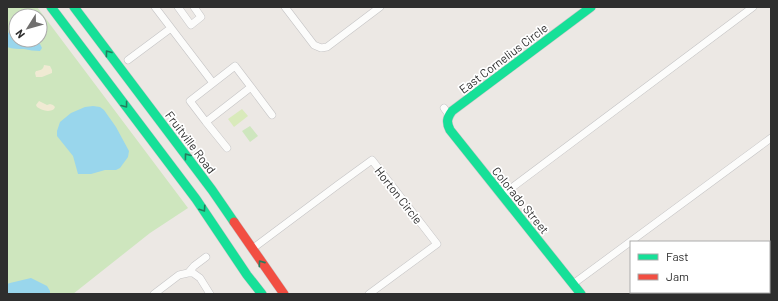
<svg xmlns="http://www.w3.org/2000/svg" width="778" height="301" viewBox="0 0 778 301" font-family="Barlow,sans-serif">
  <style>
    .green { fill: #cee6be; fill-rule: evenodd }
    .sand { fill: #f0ead3 }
    .pitch { fill: #d9eabb }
    .water { fill: #99d6ec }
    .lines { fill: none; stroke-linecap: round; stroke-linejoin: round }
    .street-casing { stroke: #c5c4c5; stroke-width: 8 }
    .fast-casing { stroke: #c5c4c5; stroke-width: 10 }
    .jam-casing { stroke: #c5c4c5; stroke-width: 10 }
    .street { stroke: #fcfcfb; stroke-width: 7 }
    .fast { stroke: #16e098; stroke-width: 9 }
    .jam { stroke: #f24e42; stroke-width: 9 }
    .oneway { stroke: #237e5e }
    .labels { text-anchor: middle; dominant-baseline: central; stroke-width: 3.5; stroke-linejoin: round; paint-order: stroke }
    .street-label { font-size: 12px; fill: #2e2e2e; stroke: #fff }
  </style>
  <rect width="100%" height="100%" fill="#ece8e4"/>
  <!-- green -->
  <path class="green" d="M7,7H37L188,208L150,233L73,294H7ZM16,16H40V40H16Z
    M250,126L258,136L250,142L242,131Z"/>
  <!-- sand -->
  <path class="sand" d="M44,65L50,66L52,70V73L42,77H36L35,73L36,71C41,70 43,70 44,65Z
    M39,101L47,105L50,104L53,105L55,107L54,109C48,113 42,110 37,107L36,105Z"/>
  <!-- pitch -->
  <path class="pitch" d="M242,109L248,116L234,127L228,119Z"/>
  <!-- water -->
  <path class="water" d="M12,32L16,33V40H38L42,48L40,51C34,51 29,50 24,49C18,49 13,49 7,47V33Z
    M93,106L100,107L104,110L116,127L129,151L128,157L120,168L116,170H105L91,174H78L73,156L57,136V131L60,122L71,113L85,107Z
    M31,278L47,286L50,291V294H7V284L10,283Z"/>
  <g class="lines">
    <!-- street casing -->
    <g class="street-casing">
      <path id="street" d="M155,7L213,83
        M178,7L191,25L201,17L194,7
        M285,7L314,45L321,48L327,47L380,7
        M128,60L171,28
        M235,66L251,87L206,122L190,101Z
        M251,87L272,115
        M444,108L449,115
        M206,122L227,148
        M502,195L753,7
        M252,249L339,184L372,160L437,244L369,294
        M769,257L771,256
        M188,273H193L200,278L210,294
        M573,284L771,138
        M154,294L179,275L188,273L194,266L206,257
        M720,294L722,292"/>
    </g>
    <!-- fast casing -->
    <g class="fast-casing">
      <path id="fast" d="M51,7L196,199L247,275L262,294
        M74,7L212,190L234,222
        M581,294L450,130C446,122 447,118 452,111L591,7"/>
    </g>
    <!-- jam casing -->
    <g class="jam-casing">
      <path id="jam" d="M234,222L284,294"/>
    </g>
    <!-- street -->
    <use href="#street" class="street"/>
    <!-- fast -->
    <use href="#fast" class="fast"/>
    <!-- jam -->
    <use href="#jam" class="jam"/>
  </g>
  <!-- one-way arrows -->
  <defs><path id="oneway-chevron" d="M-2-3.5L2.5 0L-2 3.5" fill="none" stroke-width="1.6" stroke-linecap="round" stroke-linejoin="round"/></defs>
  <g class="oneway">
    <use href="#oneway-chevron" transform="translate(108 53) rotate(-127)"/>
    <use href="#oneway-chevron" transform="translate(125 105) rotate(53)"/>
    <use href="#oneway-chevron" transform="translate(187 156) rotate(-127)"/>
    <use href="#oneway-chevron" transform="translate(203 209) rotate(56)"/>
    <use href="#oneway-chevron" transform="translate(261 263) rotate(-125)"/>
  </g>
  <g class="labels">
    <!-- street labels -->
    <g class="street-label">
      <text transform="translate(503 58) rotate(-37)">East Cornelius Circle</text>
      <text transform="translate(191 142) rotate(53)">Fruitville Road</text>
      <text transform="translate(399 195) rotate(52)">Horton Circle</text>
      <text transform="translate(521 200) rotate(51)">Colorado Street</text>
    </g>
  </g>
  <!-- border -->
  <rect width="778" height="301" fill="none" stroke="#2e2e2e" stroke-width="16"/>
  <!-- legend -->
  <rect x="630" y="241" width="140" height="52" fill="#ffffff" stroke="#ababab"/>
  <rect x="638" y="254" width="20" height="6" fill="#16e098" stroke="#ababab"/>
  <text x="666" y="261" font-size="12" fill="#2e2e2e">Fast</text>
  <rect x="638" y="274" width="20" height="6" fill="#f24e42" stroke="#ababab"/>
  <text x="666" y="281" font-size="12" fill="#2e2e2e">Jam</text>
  <!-- north arrow -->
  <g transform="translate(28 28) rotate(233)"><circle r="19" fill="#ffffff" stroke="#ababab"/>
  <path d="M0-3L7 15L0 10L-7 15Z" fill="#706f6e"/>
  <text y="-6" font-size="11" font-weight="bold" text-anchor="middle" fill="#2e2e2e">N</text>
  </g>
</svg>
